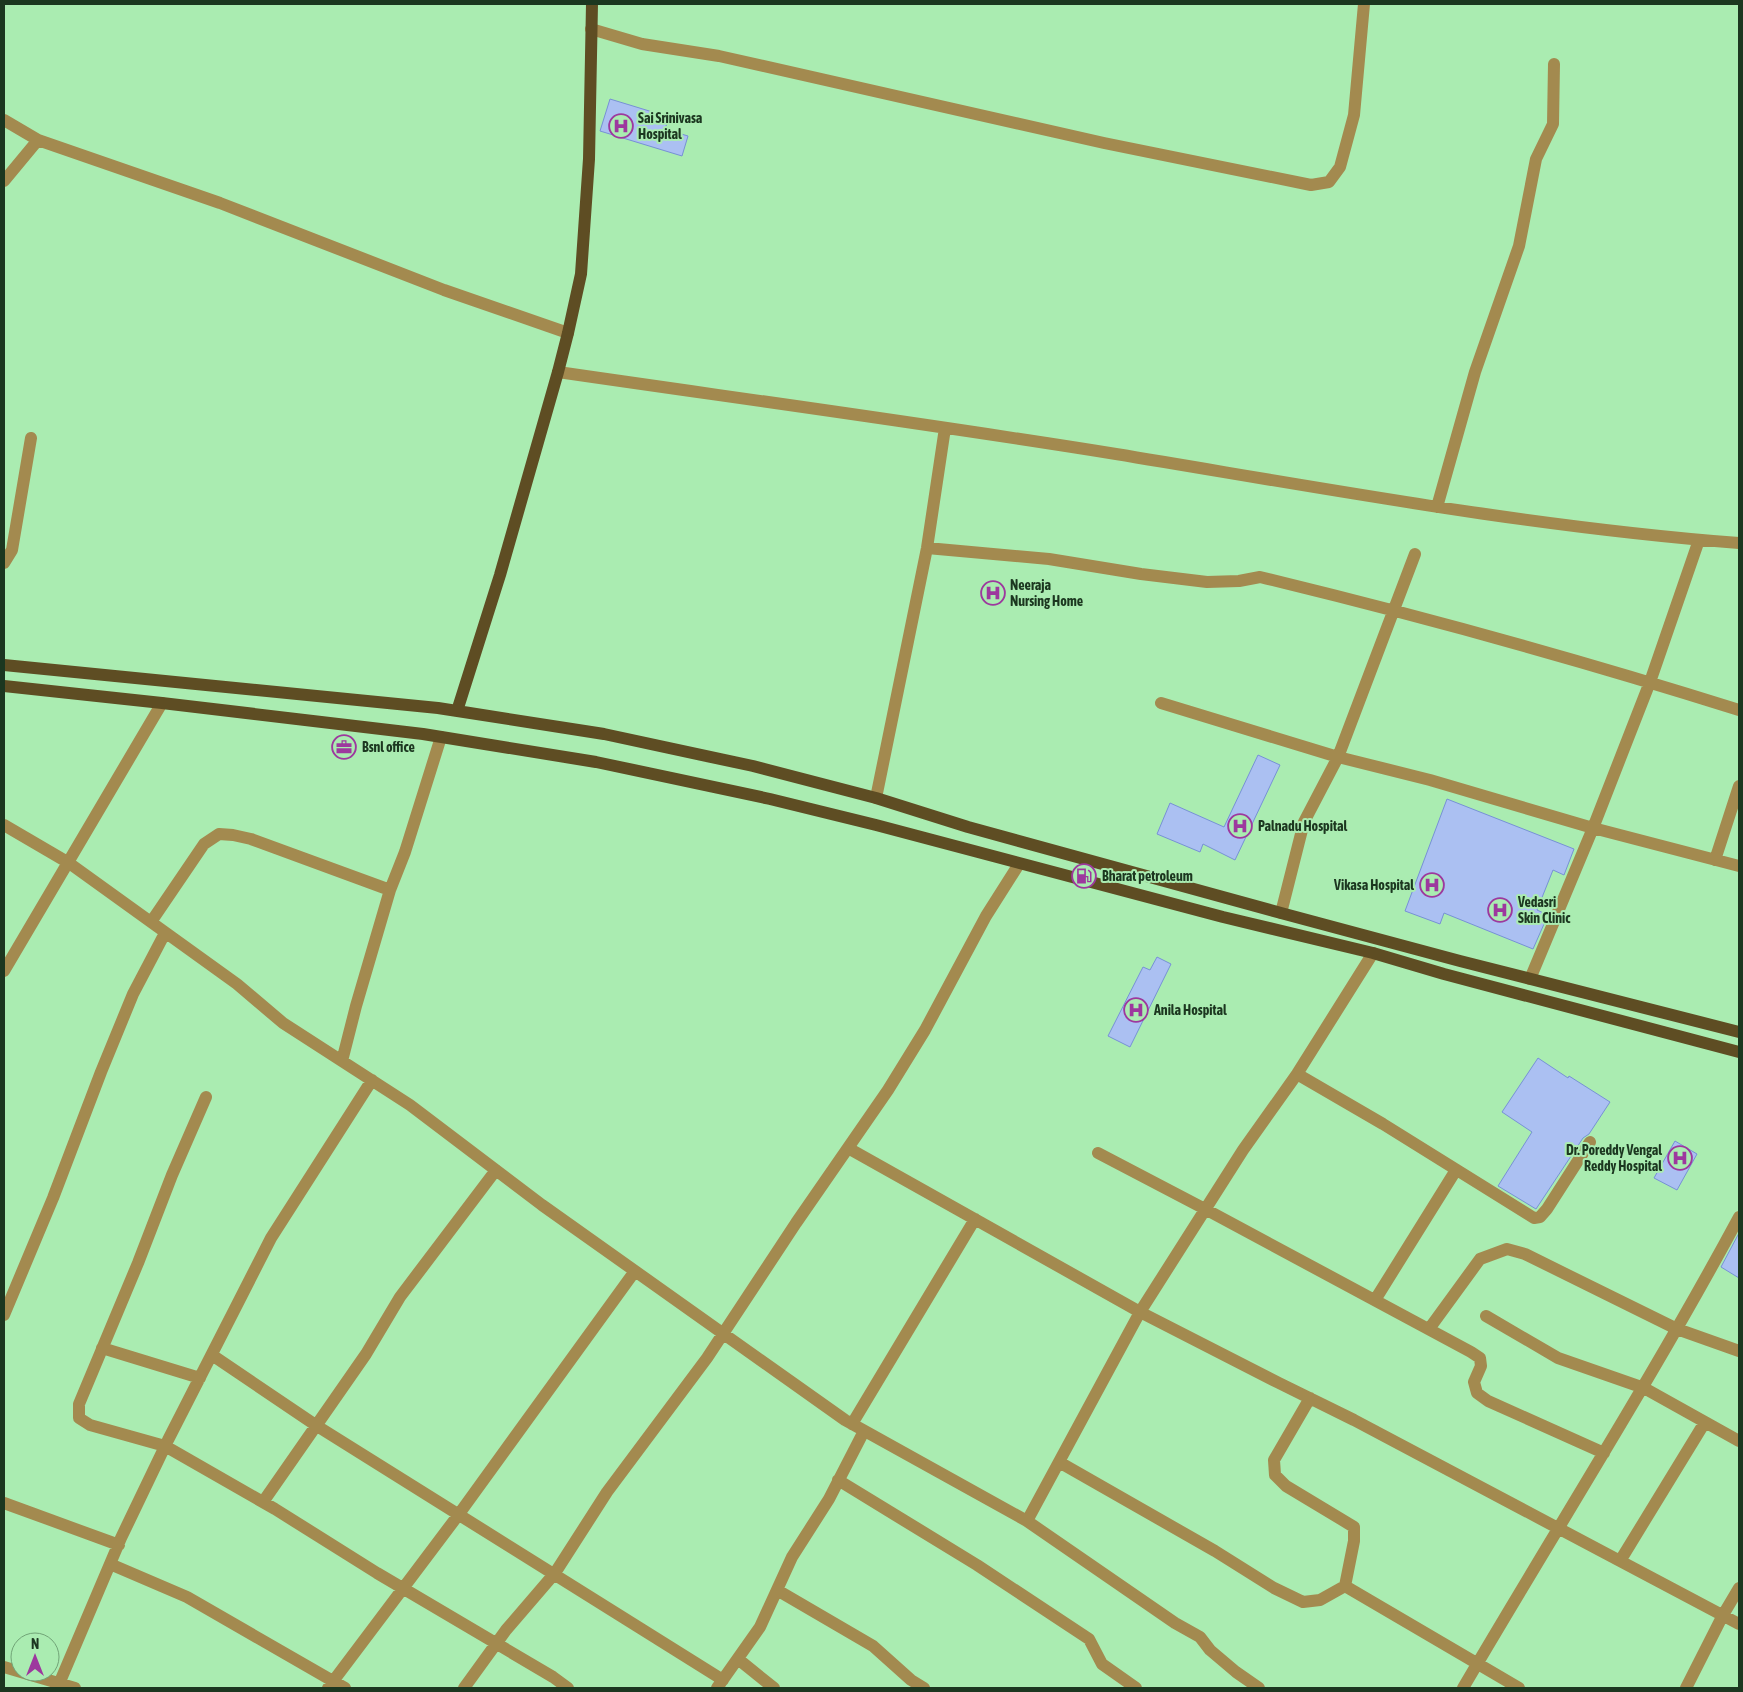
<svg xmlns="http://www.w3.org/2000/svg" width="1743" height="1692" viewBox="0 0 1743 1692" font-family="'Asap Condensed',sans-serif">
  <style>
    .building { fill: #abc0f2; stroke: #7791d5 }
    .lines { fill: none; stroke-linecap: round; stroke-linejoin: round }
    .minor { stroke: #a38a4f; stroke-width: 12 }
    .major { stroke: #5e4d23; stroke-width: 12 }
    .labels { text-anchor: middle; dominant-baseline: central; stroke-width: 4; stroke-linejoin: round; paint-order: stroke }
    .poi-label { font-size: 14px; font-weight: bold; fill: #1c3720; stroke: #aaecb1; text-anchor: start }
  </style>
  <rect width="100%" height="100%" fill="#aaecb1"/>
  <!-- building -->
  <path class="building" d="M610,99L669,117L665,129L688,136L682,156L600,131Z
    M1258,755L1280,765L1235,860L1203,844L1200,852L1157,834L1170,803L1224,827Z
    M1447,799L1574,849L1564,875L1553,870L1537,910L1548,915L1533,949L1444,913L1440,924L1405,911Z
    M1157,957L1171,964L1130,1047L1108,1036L1143,967L1150,970Z
    M1538,1058L1568,1078L1569,1076L1610,1102L1589,1134L1583,1138L1536,1209L1498,1186L1532,1132L1502,1112Z
    M1675,1141L1697,1154L1677,1190L1654,1178Z
    M1739,1233V1278L1721,1267Z"/>
  <g class="lines">
    <!-- minor -->
    <path class="minor" d="M591,29L642,44L719,56L1104,143L1311,185L1329,182L1340,167L1354,115L1364,4
      M4,120L38,140L220,203L444,290L568,333
      M4,181L38,140
      M558,372C744,399 930,424 1116,454C1323,488 1530,527 1739,543
      M1437,507L1475,372L1519,246L1536,159L1553,124L1554,64
      M927,548L1049,559L1141,574L1207,582L1239,581L1260,577C1421,616 1581,660 1739,710
      M4,563L12,550L31,438
      M1161,703L1338,757L1430,780L1593,828L1739,866
      M876,798L927,548L945,428
      M4,825L69,863L237,984L283,1023L410,1105L542,1205L845,1420L1027,1521L1175,1623L1200,1637L1210,1650L1236,1672L1259,1688
      M1715,860L1739,786
      M1281,913L1304,822L1338,757L1415,554
      M151,922L204,844L219,834L233,835L251,839L390,890
      M4,971L162,703
      M1530,979L1593,828L1650,682L1699,540
      M342,1061L356,1006L390,890L405,852L441,737
      M1297,1074L1383,1124L1534,1218L1540,1217L1547,1209L1590,1142
      M206,1097L172,1175L138,1263L79,1404V1418L90,1425L165,1446L275,1509L377,1573L553,1677L568,1688
      M848,1148L1140,1312L1279,1383L1354,1420L1739,1624
      M1098,1153L1205,1209L1471,1352L1480,1358L1481,1366L1474,1382L1477,1393L1488,1401L1604,1453
      M1375,1300L1456,1170
      M4,1315L53,1198L101,1072L133,994L165,933
      M1486,1316L1558,1358L1644,1388L1739,1441
      M1429,1329L1480,1259L1507,1249L1525,1254L1677,1329L1739,1351
      M102,1348L200,1378
      M212,1355L317,1426L723,1680
      M852,1424L975,1219
      M1059,1462L1215,1551L1274,1588L1303,1602L1320,1600L1345,1586L1354,1541V1527L1286,1486L1275,1475L1274,1460L1310,1398
      M838,1480L977,1565L1089,1639L1102,1664L1136,1688
      M263,1502L366,1354L400,1297L496,1170
      M4,1503L119,1545
      M1027,1521L1140,1312L1243,1150L1297,1074L1373,953
      M1620,1561L1705,1422
      M110,1564L187,1597L345,1688
      M1345,1586L1519,1688
      M777,1590L873,1646L911,1680L924,1688
      M738,1659L774,1688
      M4,1667L75,1688
      M59,1684L121,1538L168,1440L271,1238L372,1080
      M328,1688L459,1514L635,1271
      M464,1688L506,1630L555,1573L607,1492L707,1358L796,1223L888,1090L925,1030L986,916L1019,864
      M717,1688L760,1627L792,1557L829,1499L864,1431
      M1463,1688C1555,1531 1653,1377 1739,1217
      M1686,1688L1723,1615L1739,1588"/>
    <!-- major -->
    <path class="major" d="M4,665L438,708L604,734L753,766L876,798L968,827L1281,913L1460,961L1739,1032
      M4,686L162,703L423,734L596,762L770,799L876,825L1223,917L1373,953L1444,974L1739,1052
      M457,711L500,575L558,372L568,333L581,274L589,159L592,4"/>
  </g>
  <!-- icons -->
  <defs>
    <g id="hospital-ring" transform="scale(1.25)"><circle r="9.5" fill="#aaecb1" stroke="#9d389e" stroke-width="1.5"/><path d="M-5-5h3v3.5h4V-5h3V5h-3V1.5h-4V5h-3Z" fill="#9d389e"/></g>
    <g id="office-ring" transform="scale(1.25)"><circle r="9.5" fill="#aaecb1" stroke="#9d389e" stroke-width="1.5"/><path d="M-6-3h4V-5.5h4V-3h4V5H-6ZM-1-4.5V-3h2v-1.5ZM-6 0V1H6V0Z" fill="#9d389e"/></g>
    <g id="fuel-ring" transform="scale(1.25)"><circle r="9.5" fill="#aaecb1" stroke="#9d389e" stroke-width="1.5"/><path d="M-5.5-6h7V0h2V4h1.3V-2.5L3-4.5l.8-.8L6-3V5H2.5V1h-1V6h-7ZM-4.2-4.7v3.2H.2V-4.7Z" fill="#9d389e"/></g>
  </defs>
  <g fill-rule="evenodd">
    <use href="#hospital-ring" x="621" y="126"/>
    <use href="#hospital-ring" x="993" y="593"/>
    <use href="#office-ring" x="344" y="747"/>
    <use href="#hospital-ring" x="1240" y="826"/>
    <use href="#fuel-ring" x="1084" y="876"/>
    <use href="#hospital-ring" x="1432" y="885"/>
    <use href="#hospital-ring" x="1500" y="910"/>
    <use href="#hospital-ring" x="1136" y="1010"/>
    <use href="#hospital-ring" x="1680" y="1158"/>
  </g>
  <g class="labels">
    <!-- poi labels -->
    <g class="poi-label">
      <text x="638" y="118">Sai Srinivasa<tspan x="638" dy="16">Hospital</tspan></text>
      <text x="1010" y="585">Neeraja<tspan x="1010" dy="16">Nursing Home</tspan></text>
      <text x="362" y="747">Bsnl office</text>
      <text x="1258" y="826">Palnadu Hospital</text>
      <text x="1102" y="876">Bharat petroleum</text>
      <text x="1414" y="885" text-anchor="end">Vikasa Hospital</text>
      <text x="1518" y="902">Vedasri<tspan x="1518" dy="16">Skin Clinic</tspan></text>
      <text x="1154" y="1010">Anila Hospital</text>
      <text x="1662" y="1150" text-anchor="end">Dr. Poreddy Vengal<tspan x="1662" dy="16">Reddy Hospital</tspan></text>
    </g>
  </g>
  <!-- border -->
  <rect width="1743" height="1692" fill="none" stroke="#1c3720" stroke-width="10"/>
  <!-- north arrow -->
  <g transform="translate(35 1657)"><circle r="24" fill="#aaecb1" stroke="#71a477"/>
  <path d="M0-4L9 19L0 12L-9 19Z" fill="#9d389e"/>
  <text y="-8" font-size="14" font-weight="bold" text-anchor="middle" fill="#1c3720">N</text>
  </g>
</svg>
